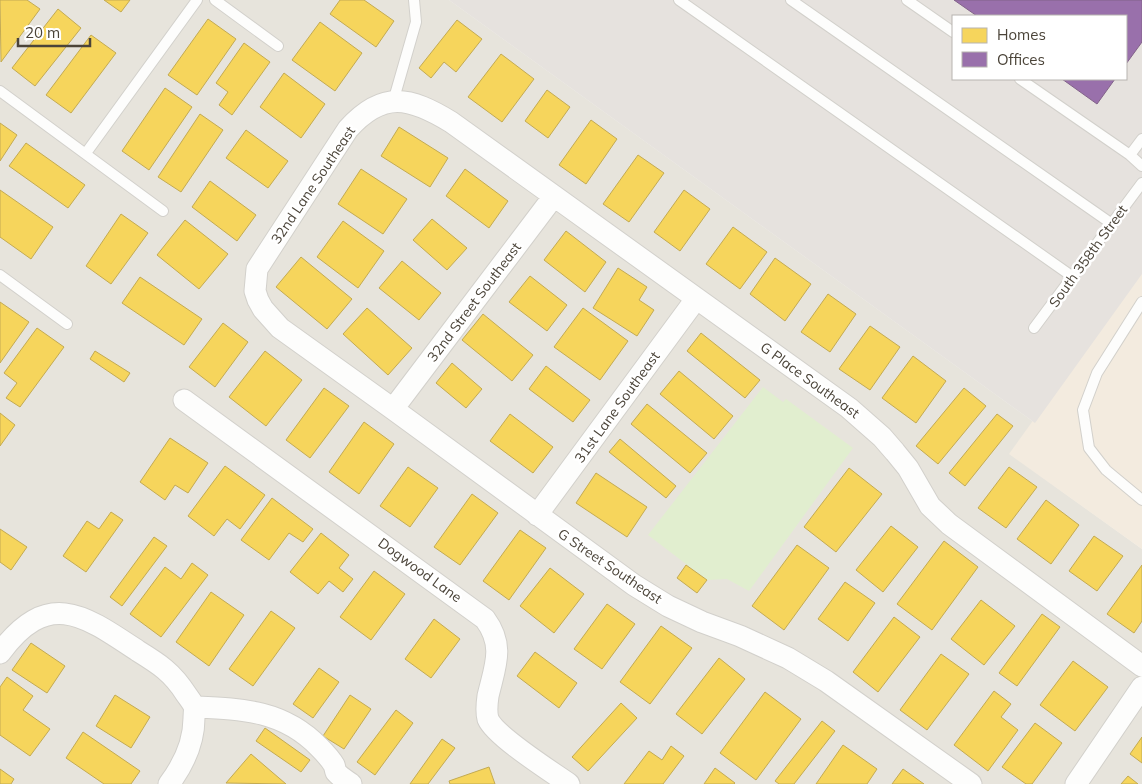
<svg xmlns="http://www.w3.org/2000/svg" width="1142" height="784" viewBox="0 0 1142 784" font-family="Mulish,sans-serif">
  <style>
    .residential { fill: #e7e4dc }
    .commercial { fill: #f3ebdf }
    .industrial { fill: #e6e2de; fill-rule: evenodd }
    .green { fill: #e1eecf }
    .homes { fill: #f6d55c; stroke: #c3aa52 }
    .offices { fill: #9970ab; stroke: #826389 }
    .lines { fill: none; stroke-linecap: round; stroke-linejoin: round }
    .service-casing { stroke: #d2d0cb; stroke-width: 12 }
    .minor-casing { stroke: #d2d0cb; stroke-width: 23 }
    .service { stroke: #fdfdfc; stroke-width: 10 }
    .minor { stroke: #fdfdfc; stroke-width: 21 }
    .labels { text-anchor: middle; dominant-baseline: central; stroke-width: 5; stroke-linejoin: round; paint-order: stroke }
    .street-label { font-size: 14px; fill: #4b4439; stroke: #fff }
  </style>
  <rect width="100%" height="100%" fill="#f4f2ee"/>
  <!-- residential -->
  <path class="residential" d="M0,0H449L1035,423L1010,454L1142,549V784H0Z"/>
  <!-- commercial -->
  <path class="commercial" d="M1142,269V549L1009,454Z"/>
  <!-- industrial -->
  <path class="industrial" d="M449,0H1142V274L1035,423ZM953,16H1126V79H953Z"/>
  <!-- green -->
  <path class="green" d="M763,387L783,402L786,399L853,448L749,591L727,579L707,580L648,535Z"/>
  <!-- homes -->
  <path class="homes" d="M0,0H27L40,9L1,62Z
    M104,0H130L121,12Z
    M340,0H364L394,21L376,47L330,14Z
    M58,9L81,28L35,86L12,68Z
    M208,19L236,39L197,95L168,75Z
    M457,20L482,39L456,72L444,62L431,78L419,68Z
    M320,22L362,53L335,91L292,60Z
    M91,35L116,53L71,113L46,95Z
    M244,43L270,62L232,115L219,105L228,92L216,83Z
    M501,54L534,79L502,122L468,97Z
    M284,73L325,104L301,138L260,107Z
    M165,88L192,107L149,170L122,151Z
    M547,90L570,107L548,138L525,121Z
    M200,114L223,130L181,192L158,177Z
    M591,120L617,139L586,184L559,165Z
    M0,123L17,135L0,161Z
    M399,127L448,158L430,187L381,156Z
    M246,130L288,161L268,188L226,158Z
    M26,143L85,185L68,208L9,166Z
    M638,155L664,173L629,222L603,204Z
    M361,169L407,199L383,234L338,204Z
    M465,169L508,201L489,228L446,196Z
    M210,181L256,215L237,241L192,207Z
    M0,190L53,227L31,259L0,237Z
    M684,190L710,209L680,251L654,232Z
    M121,214L148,233L111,284L86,266Z
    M432,219L467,248L447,270L413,240Z
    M185,220L228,254L199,289L157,255Z
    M343,221L384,251L358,288L317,257Z
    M733,227L767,252L740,289L706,264Z
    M566,231L606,262L585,292L544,260Z
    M301,257L352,299L327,329L276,287Z
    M775,258L811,284L785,321L750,294Z
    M402,261L441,293L419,320L379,288Z
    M618,268L647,287L639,300L654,310L637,336L593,308Z
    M530,276L567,305L547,331L509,302Z
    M140,277L202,319L184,345L122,303Z
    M828,294L856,314L830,352L801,332Z
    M0,302L29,322L0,363Z
    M367,308L412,348L388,375L343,334Z
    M583,308L628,341L600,380L554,347Z
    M483,314L533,355L512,381L462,340Z
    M223,323L248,342L215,387L189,367Z
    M870,326L900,347L870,390L839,369Z
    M37,328L64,347L20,407L6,398L17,383L4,373Z
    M701,333L760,380L745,398L687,351Z
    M95,351L130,373L124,382L90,359Z
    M265,351L302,380L266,426L229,397Z
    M913,356L946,381L916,423L882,398Z
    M452,363L482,389L466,408L436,383Z
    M546,366L590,400L573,422L529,389Z
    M679,371L733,416L714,439L660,394Z
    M324,388L349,406L310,458L286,440Z
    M964,388L986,406L938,464L916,446Z
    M647,404L707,453L690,473L631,424Z
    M0,413L15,425L0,446Z
    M510,414L553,447L533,473L490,441Z
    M997,414L1013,426L965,486L949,473Z
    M364,422L394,444L359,494L329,472Z
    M170,438L208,463L188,493L175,485L165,500L140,482Z
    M620,439L676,486L666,498L609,452Z
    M225,466L265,495L240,529L227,519L214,536L188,516Z
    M408,467L438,488L410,527L380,506Z
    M1009,467L1037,487L1006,528L978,508Z
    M849,468L882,494L836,552L804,527Z
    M596,473L647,507L627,537L576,503Z
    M472,494L498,513L460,565L434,547Z
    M272,498L313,529L303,542L289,533L269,560L241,540Z
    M1046,500L1079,525L1051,564L1017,539Z
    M111,512L123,520L86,572L63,556L87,521L99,529Z
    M891,526L918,547L883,592L856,570Z
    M0,529L27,547L11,570L0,562Z
    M520,530L546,548L509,600L483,581Z
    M321,533L349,555L339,568L353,579L343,592L329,581L318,594L290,572Z
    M1094,536L1123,556L1097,591L1069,571Z
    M154,537L167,546L122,606L110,597Z
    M944,541L978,567L932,630L897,604Z
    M797,545L829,568L784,630L752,606Z
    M192,563L208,575L161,637L130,614L165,567L181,579Z
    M686,565L707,580L697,593L677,578Z
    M1142,565V621L1134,633L1107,614Z
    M550,568L584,594L554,633L520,606Z
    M374,571L405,594L371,640L340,617Z
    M845,582L875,603L848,641L818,619Z
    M211,592L244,615L209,666L176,642Z
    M981,600L1015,626L984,665L951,639Z
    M607,604L635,624L602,669L574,649Z
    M271,611L295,628L253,686L229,669Z
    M1042,614L1060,627L1017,686L999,673Z
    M894,617L920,637L878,692L853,672Z
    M434,619L460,639L431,678L405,659Z
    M661,626L692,648L650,704L620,682Z
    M31,643L65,666L47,693L12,670Z
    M535,652L577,683L559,708L517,676Z
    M941,654L969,674L927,730L900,710Z
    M719,658L745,679L702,734L676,714Z
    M1073,661L1108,687L1075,731L1040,705Z
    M319,668L339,682L313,718L293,704Z
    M7,677L33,696L23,710L50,729L30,756L0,735V687Z
    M994,691L1011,704L1001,717L1018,730L988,771L954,745Z
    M765,692L801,719L756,780L720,753Z
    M115,695L150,717L131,748L96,726Z
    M350,695L371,709L344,749L323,736Z
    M621,703L637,718L588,771L572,757Z
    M396,710L413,723L375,775L357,762Z
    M822,721L835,731L794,784H779L775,781Z
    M1035,723L1062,743L1032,784H1026L1002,767Z
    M265,728L310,760L301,772L256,741Z
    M83,732L140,771L131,784H104L66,758Z
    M1142,737V763L1130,754Z
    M442,739L455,748L428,784H410Z
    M843,745L877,769L867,784H816Z
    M671,746L684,756L663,784H624L649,751L662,760Z
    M251,754L286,784L226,783Z
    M489,767L495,784H450L449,781Z
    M715,768L735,783L734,784H704Z
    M0,769L14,779L11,784H0Z
    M903,769L924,784H892Z
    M1128,776L1138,784H1121Z"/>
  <!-- offices -->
  <path class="offices" d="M954,0H1142V42L1126,64V16H977Z
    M1062,79H1115L1097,104Z"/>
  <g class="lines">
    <!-- service casing -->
    <g class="service-casing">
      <path id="service" d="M215,0L278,46
        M679,0L1073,277
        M791,0L1112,224
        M907,0L953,32
        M1020,79L1130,155
        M0,91L163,211
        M393,102L416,22L414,0
        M1142,139L1130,155L1142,166
        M86,153L197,0
        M0,275L67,324
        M1142,302L1097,373L1083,410L1089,448L1106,470L1142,500
        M1034,328L1142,183"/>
    </g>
    <!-- minor casing -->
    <g class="minor-casing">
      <path id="minor" d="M184,400L485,619C505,646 495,666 488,696C487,703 486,712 488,719C495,736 552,772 569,784
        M393,409L554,196
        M537,515L696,299
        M0,653C48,588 84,615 138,651C159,664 172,672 186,694C188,697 192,702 194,706C195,709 194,714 194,718C194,743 184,764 169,784
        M194,707C242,709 283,710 319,747C324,752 330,758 334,765C335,767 335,770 336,772C339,776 347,781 351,784
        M971,784L826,681L788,658L740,636L702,622L668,606L634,585L393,409L280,328L263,309L258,300L255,291L257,269L348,129C383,90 410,97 451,122L849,408L882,437L895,452L908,468L930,506L949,524L1142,666
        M1076,784L1142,687"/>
    </g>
    <!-- service -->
    <use href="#service" class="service"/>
    <!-- minor -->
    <use href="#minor" class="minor"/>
  </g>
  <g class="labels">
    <!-- street labels -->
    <g class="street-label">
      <text transform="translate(313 185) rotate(-56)">32nd Lane Southeast</text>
      <text transform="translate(1088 256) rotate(-54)">South 358th Street</text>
      <text transform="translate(474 302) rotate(-53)">32nd Street Southeast</text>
      <text transform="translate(810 380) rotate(36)">G Place Southeast</text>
      <text transform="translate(617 407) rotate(-54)">31st Lane Southeast</text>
      <text transform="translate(610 566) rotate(34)">G Street Southeast</text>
      <text transform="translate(420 570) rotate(36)">Dogwood Lane</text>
    </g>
  </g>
  <!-- legend -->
  <rect x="952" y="15" width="175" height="65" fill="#ffffff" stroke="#b7b4b0"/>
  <rect x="962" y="28" width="25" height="15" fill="#f6d55c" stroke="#b7b4b0"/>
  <text x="997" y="40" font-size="15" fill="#4b4439">Homes</text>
  <rect x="962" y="52" width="25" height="15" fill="#9970ab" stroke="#b7b4b0"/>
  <text x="997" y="65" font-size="15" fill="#4b4439">Offices</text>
  <!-- scale -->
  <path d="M18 38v8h72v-8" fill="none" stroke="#4b4439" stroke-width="2.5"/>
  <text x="25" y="38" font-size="15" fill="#4b4439" stroke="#ffffff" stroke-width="4" paint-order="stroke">20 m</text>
</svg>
